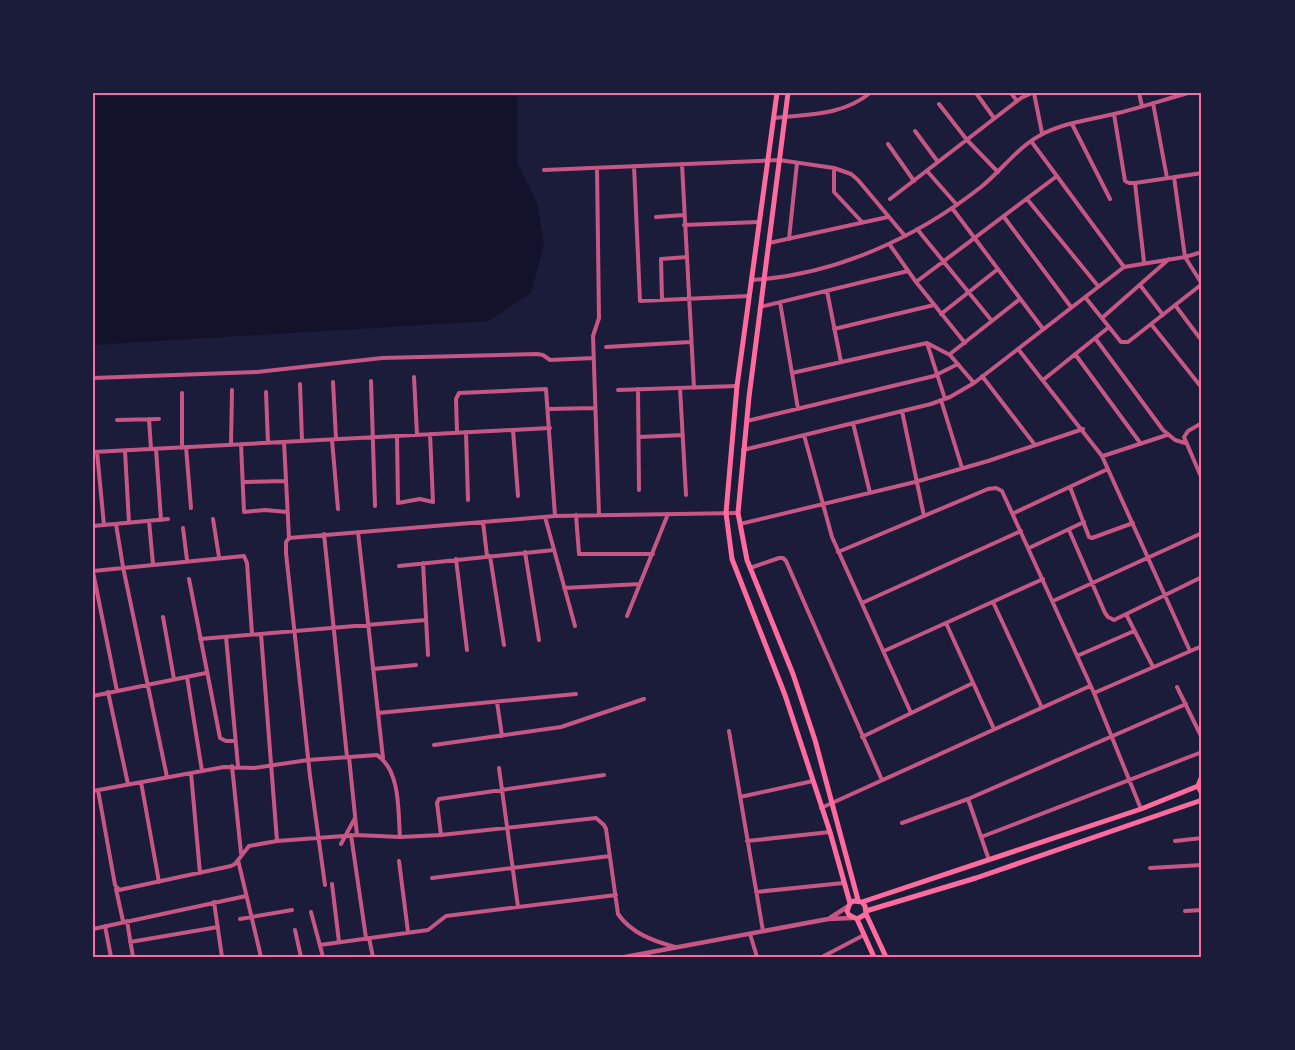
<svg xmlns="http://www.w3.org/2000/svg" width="1295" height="1050" viewBox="0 0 1295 1050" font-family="Spectral,serif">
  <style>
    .water { fill: #12122b }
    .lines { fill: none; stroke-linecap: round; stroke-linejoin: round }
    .minor { stroke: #c65784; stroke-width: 4 }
    .tertiary { stroke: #c65784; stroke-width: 4.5 }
    .secondary { stroke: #ff6b9d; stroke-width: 5 }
    .neatline { fill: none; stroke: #ff6b9d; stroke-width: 2 }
  </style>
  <rect width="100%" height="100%" fill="#1b1b3a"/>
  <!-- water -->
  <path class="water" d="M93,93H512L517,98V163L537,203L544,243L531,293L489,321L93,345Z"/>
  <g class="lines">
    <!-- minor -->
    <path class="minor" d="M976,93L994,118
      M1011,93L1017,101
      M1034,93L1042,133
      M1139,93L1142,106
      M1153,103L1167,178
      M939,104L967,140L998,172
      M1114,114L1125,181L1129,183H1135L1202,173
      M773,118C808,114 842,116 870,93
      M1072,124L1110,199
      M915,131L938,162
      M1031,141L1124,267
      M888,144L914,181
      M682,164L694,388
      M634,166L640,301L749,296
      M597,168L599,318L593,336L599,515
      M834,168V192L862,222
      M544,170L779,160L834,168L851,174L858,180L905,236
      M927,171L957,205
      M1174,177L1185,257L1202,284
      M1135,183L1144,262
      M890,199L1021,98L1032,93
      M1027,199L1098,286
      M952,208L1043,329
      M656,217L684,215
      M1004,217L1071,307
      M684,225L759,222
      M917,229L992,321
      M789,239L797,163
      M769,243L888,217
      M890,245L916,282L965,343
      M752,280C835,275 916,238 981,187C1001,171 1017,148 1039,136C1061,123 1090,120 1114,114C1139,108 1163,100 1188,93
      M916,282L1057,176
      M1140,285L1163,315
      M827,291L841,362
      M1085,297L1121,342H1128L1202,284
      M662,300L661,259L687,257
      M780,302L798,409
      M1175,305L1202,341
      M760,307L908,271
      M941,314L998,269
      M1102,318L1169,259
      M1151,324L1202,388
      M834,329L934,305
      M1095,338L1163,430L1175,440L1185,443
      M927,343L945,399
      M606,347L690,342
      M1018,349L1102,456L1190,651
      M950,354L1020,299
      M1075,354L1141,444
      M792,373L927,343L950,355L974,383
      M982,376L1035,445
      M414,377L417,435
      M93,378L257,372L382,358L537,354L543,355L550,360L594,358
      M1043,380L1109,327
      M371,381L375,506
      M333,382L336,439
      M300,384L302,441
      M680,388L686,495
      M638,389L639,490
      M618,390L737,386
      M266,392L268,443
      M182,393V448
      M941,400L962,468
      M549,409L595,408
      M902,411L924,516
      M149,419L151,449
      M117,420L159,419
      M747,421L934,376L958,364
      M853,423L870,493
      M1202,423L1188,431L1184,437L1202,479
      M513,430L518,496
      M466,432L468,500
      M457,433L456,399L459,393L546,389L555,516
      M804,435L832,537L911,713
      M397,436L398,503L420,499L433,502L430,434
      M639,437L683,435
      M332,440L338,509
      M284,442L289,538
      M241,444L244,512L265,510L287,512
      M231,445L232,390
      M186,447L191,508
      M156,449L161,520
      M743,450L931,404L950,397L974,383L1124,267L1185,257L1202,252
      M125,451L129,523
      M93,452L550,428
      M97,452L104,525
      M1103,456L1167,435
      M243,482L286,481
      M1070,487L1089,537L1092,538L1133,523
      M1014,513L1108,469
      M576,515L579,554H653
      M545,517L575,626
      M213,519L219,557
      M149,521L153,564
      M483,522L487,556
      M116,524L123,567L167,777
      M740,524L915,482L988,461L1083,429
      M93,526L168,519
      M183,528L187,560
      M1069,530L1105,613L1108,617L1114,620L1202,577
      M358,532L383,758
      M324,534L347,757
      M1029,548L1084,522
      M525,552L539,640
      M838,552L988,489L996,488L1002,491L1094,693L1141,809
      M490,556L504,645
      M456,559L467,650
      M423,563L428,655
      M399,566L554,550
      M750,568L779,558H783L786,561L882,780
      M93,571L244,556L247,563L252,634
      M93,572L117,691
      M189,579L220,738L226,741H235
      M564,588L640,584
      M1053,601L1202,533
      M993,602L1042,708
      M862,603L1021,531
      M1126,614L1153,667
      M627,616L668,514
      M163,617L174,679
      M946,623L994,729
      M261,634L277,841
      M226,637L238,766
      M200,639L426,620
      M884,651L1043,579
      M1077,656L1134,631
      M373,669L416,665
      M187,677L202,771
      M1177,687L1202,738
      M108,692L128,784
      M1094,693L1202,646
      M93,696L206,673
      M497,702L502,736
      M378,713L576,694
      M729,731L763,931
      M862,737L973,683
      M434,745L561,727L644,699
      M349,757L357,835
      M232,766L241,853
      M499,768L518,907
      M191,773L200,873
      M141,782L159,882
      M98,790L115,885L119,890L231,866L235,864L249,846L277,841L357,835L400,837L441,835L596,818L604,825L606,829L618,914C631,933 653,941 675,947
      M93,791L224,767L254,768L308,760L377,755C401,771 398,812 400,837
      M740,797L813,781
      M968,799L989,860
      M821,808L1090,686
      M902,823L968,799L1186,704
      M351,835L366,938
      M441,835L437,803L439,799L604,775
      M981,837L1202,752
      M747,841L830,832
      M1175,841L1202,838
      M341,844L355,818
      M238,860L261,957
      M399,861L408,932
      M1150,868L1202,865
      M432,878L610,856
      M332,884L339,942
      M325,885L310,776L286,553V542L289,538L555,516L738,513
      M116,889L123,921
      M756,892L843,883
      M214,902L222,957
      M1185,911L1202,910
      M311,912L323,957
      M240,919L292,910
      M127,921L133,957
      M105,926L111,957
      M93,929L246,896
      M295,930L301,957
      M750,934L757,957
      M369,938L373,957
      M130,942L218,927
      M320,945L428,930L446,916L616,895
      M822,957L864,935"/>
    <!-- tertiary -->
    <path class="tertiary" d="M830,918L847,907
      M625,957L828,919L852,918"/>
    <!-- secondary -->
    <path class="secondary" d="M777,93L737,386L726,513L732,559L785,695L830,832L850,903L847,911L849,915L857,919L866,914L865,906L862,902L854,901L850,903
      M788,93L749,397L738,513L747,560L793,674L815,740L858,900
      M1202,776L1198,786L1202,794
      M862,902L1141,809L1198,786
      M866,911L976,878L1202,800
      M866,914L886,957
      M857,919L874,957"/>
  </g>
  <!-- border -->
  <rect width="1295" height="1050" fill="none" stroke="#1b1b3a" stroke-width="189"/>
  <rect x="94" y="94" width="1106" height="862" class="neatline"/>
</svg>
